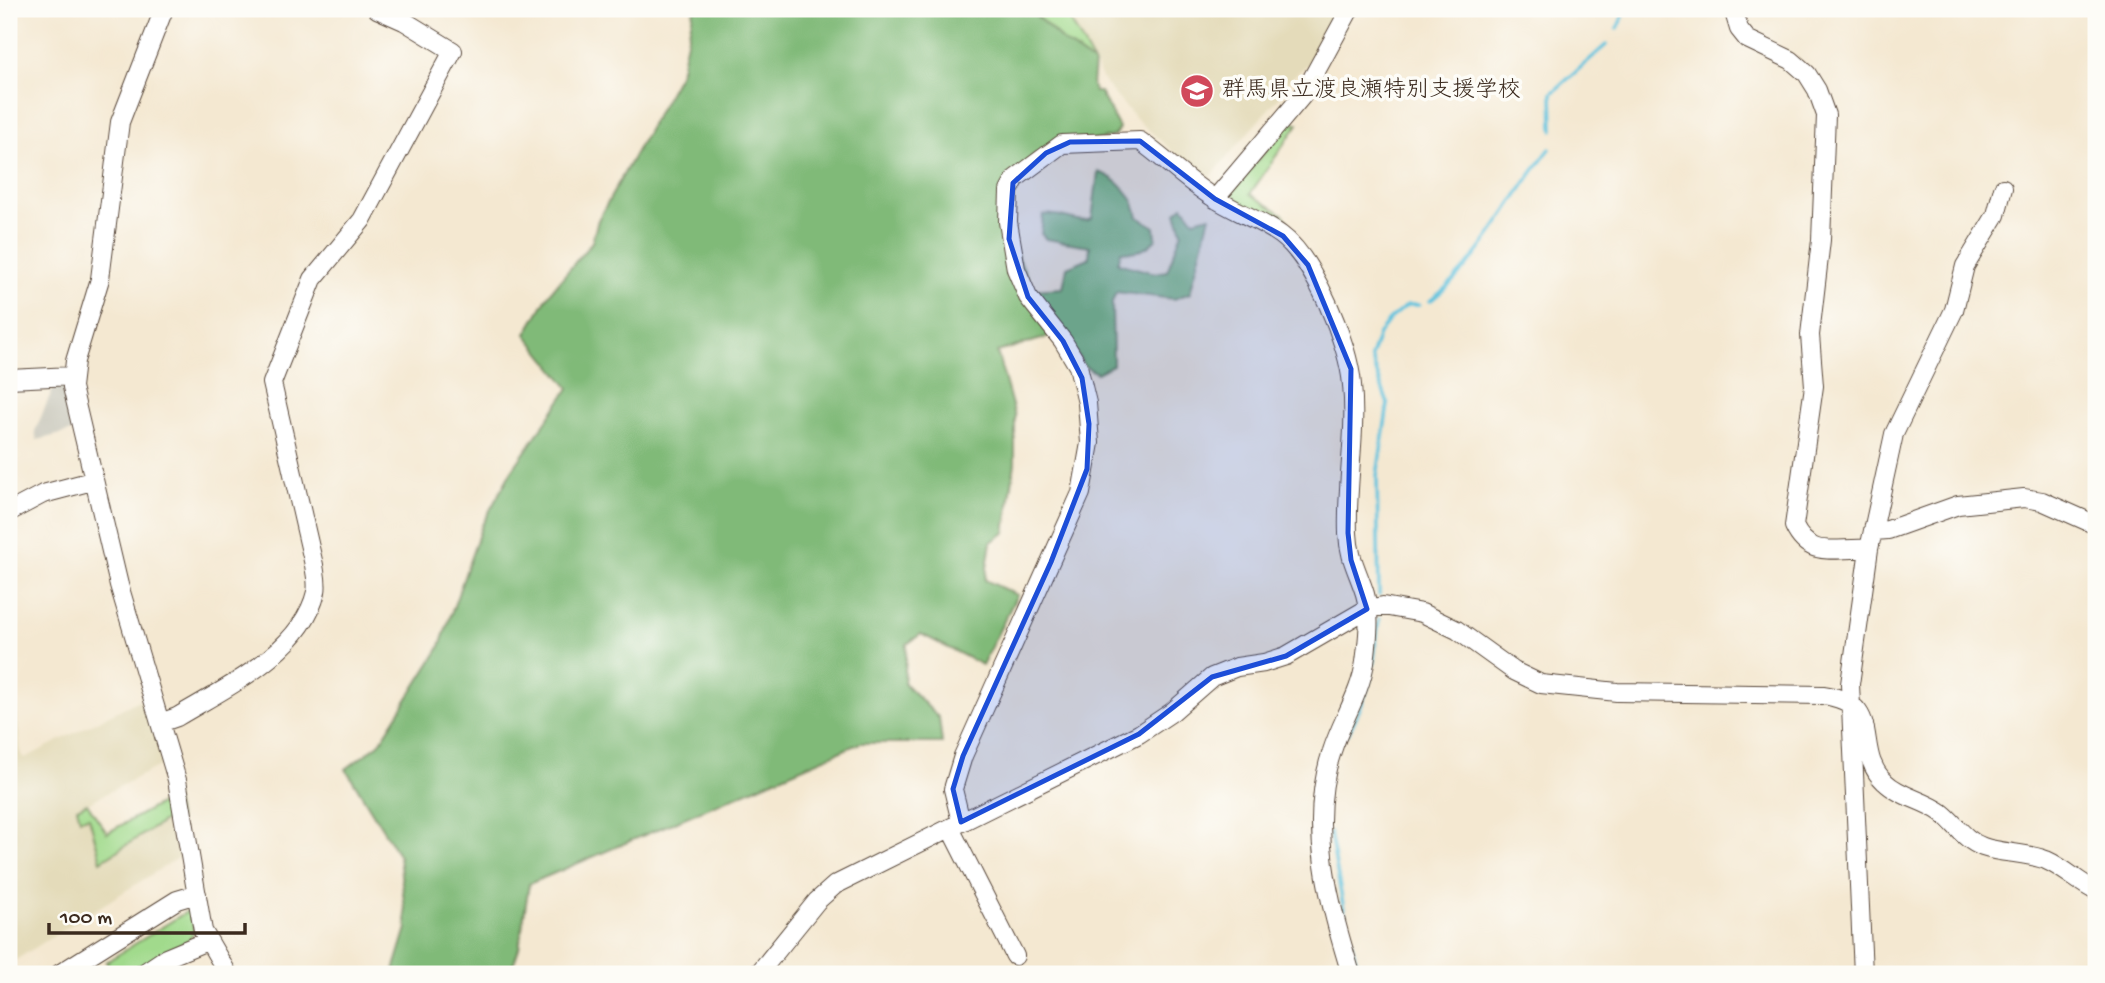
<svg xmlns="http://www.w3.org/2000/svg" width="2105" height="983" viewBox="0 0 2105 983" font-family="'Gochi Hand','Klee One',sans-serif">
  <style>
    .built { fill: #e4dbba }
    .industrial { fill: #c6c5b8 }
    .green { fill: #a1da8c; stroke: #6e8255; stroke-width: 2 }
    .forest { fill: #80ba78; stroke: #5e724b; stroke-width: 2 }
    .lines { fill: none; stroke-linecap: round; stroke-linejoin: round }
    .stream { stroke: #60c3de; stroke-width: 3.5 }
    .minor-casing { stroke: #574639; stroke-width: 20 }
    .minor { stroke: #fff; stroke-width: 18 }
    .marked { fill: #1d4ed8; fill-opacity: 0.2; stroke: #1d4ed8; stroke-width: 5; stroke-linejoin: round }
    .labels { text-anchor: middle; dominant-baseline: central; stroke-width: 7; stroke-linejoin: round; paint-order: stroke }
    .poi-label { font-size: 23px; fill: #3b2a1e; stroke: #fdfcf7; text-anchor: start }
  </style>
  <rect width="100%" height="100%" fill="#fdfcf7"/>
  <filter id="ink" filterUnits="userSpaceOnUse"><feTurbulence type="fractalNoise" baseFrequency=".0143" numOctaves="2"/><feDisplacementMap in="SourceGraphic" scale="14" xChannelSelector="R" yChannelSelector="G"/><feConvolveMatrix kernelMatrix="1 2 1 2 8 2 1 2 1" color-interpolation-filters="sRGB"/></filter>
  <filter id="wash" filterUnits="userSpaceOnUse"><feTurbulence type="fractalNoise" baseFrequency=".00686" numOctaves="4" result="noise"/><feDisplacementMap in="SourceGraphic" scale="28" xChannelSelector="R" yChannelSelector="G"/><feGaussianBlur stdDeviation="1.57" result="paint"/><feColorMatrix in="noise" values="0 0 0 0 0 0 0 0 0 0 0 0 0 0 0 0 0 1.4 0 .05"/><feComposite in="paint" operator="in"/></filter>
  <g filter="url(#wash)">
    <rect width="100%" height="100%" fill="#f4e8d1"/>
    <!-- built -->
    <path class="built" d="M1064,9H1340L1312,61L1288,81L1279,97L1210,177L1182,159L1137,120L1106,85Z
      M9,630L21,755L25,758L145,697L165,763L78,808L89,817L101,861L167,819L179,822L184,854L9,964Z"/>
    <!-- industrial -->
    <path class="industrial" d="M56,382H66L73,431L37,440L35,431Z"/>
    <!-- green -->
    <path class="green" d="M1029,9H1064L1094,63L1065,43Z
      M1291,119L1298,124L1250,194L1284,215L1288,222L1285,230L1241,204L1231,193Z
      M174,796L179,822L171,828L166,820L101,861L89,817L80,819L77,808L87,803L107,833Z
      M191,909L194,931L190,940L165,951L130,974H113L106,962Z"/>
    <!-- forest -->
    <path class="forest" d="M694,9H1029L1065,43L1094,63L1092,85L1095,92H1100L1119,128L1114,136L1033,155L1002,219L1033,290L1063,288L1067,267L1089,258L1090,246L1046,239L1041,234L1043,215C1060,211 1076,225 1092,219L1098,172C1118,178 1135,196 1138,217L1155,227L1156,239C1146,251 1136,253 1121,251L1118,263L1154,273L1167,271L1182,232L1176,212L1183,206L1194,220L1210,216L1190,293L1174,299L1116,292L1112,302L1113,365L1097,373L1084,366L1060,327L1045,338L997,352L1015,416V463L1005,533L991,542L985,580L1017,595L982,665L921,634L907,644L904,683L939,718L942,743H860L529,884L519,948L510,974H393L407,928L399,856L346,769L379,744L439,649L482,525L511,472L569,388L526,334L549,294L592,242L598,220L680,73Z"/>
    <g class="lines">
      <!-- stream -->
      <path class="stream" d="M1617,29L1626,9
        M1553,130L1552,93L1606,45
        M1430,301C1482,262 1510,199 1550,149
        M1379,595L1377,476L1388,404L1371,357L1379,334L1389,320L1407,305H1419
        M1373,665L1379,619
        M1348,734L1362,704L1372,673
        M1330,833L1348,932
        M1350,939L1360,974"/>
    </g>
  </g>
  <g filter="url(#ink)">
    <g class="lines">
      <!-- minor casing -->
      <g class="minor-casing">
        <path id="minor" d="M164,9L120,122L100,279L75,361L72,387L119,585L177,780L203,931L228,974
          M1733,9L1739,29L1747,39L1791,60L1807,74L1817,90L1826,115L1821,240L1810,335L1814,386L1794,526C1810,561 1838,546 1869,549
          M1215,199L1303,95L1350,9
          M9,379L72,376
          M9,512L43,494L92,481
          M1874,531L1888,530L1958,505L2024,498L2042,501L2096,525
          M160,723L177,717C225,688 302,652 316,592C318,583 315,573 314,565L272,383L313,279L362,220L453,51L404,21L377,9
          M961,822L953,789L963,756L1081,493L1090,443L1087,403L1078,366L1063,341L1028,297L1016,269L1008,222L1009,191L1016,178L1062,144L1140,141C1165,159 1186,180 1211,196C1233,211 1259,219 1281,235C1314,259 1349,344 1352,385C1357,434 1346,484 1348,533C1349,559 1358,571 1365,594C1371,615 1368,640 1365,662C1361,692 1341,722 1332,751C1307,826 1329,902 1351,974
          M950,828L1015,956
          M59,974L177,900L197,894
          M142,974L166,958L207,941
          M758,974L817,901L835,885L1139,734L1172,712L1212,677L1237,667L1264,663L1286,656L1367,609L1383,606L1422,613L1457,630L1514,671L1541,684L1617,692L1823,695C1887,704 1851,751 1885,782C1900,797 1925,800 1942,813C1956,824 1964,840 1983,847C2003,854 2026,852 2046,860C2064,868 2078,882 2096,891
          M1863,974L1850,684L1869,549L1894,434L1954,310L1965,266L1996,215L2003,188"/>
      </g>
      <!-- minor -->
      <use href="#minor" class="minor"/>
    </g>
  </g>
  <!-- marked area -->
  <path class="marked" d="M1140,141L1215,199L1283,236L1308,265L1351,369L1348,533L1351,560L1367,609L1286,656L1212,677L1139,734L961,822L953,789L963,756L1051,562L1087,469L1089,424L1082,378L1063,341L1028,297L1009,239L1013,183L1046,153L1070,142Z"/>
  <!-- icons -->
  <defs>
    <g id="school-disc" transform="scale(1.75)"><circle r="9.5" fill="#d1495b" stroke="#fdfcf7"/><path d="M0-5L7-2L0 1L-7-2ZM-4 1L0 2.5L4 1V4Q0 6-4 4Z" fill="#fff"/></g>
  </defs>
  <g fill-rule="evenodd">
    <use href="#school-disc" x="1197" y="91"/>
  </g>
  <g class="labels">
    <!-- poi labels -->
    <g class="poi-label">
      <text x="1222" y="91">群馬県立渡良瀬特別支援学校</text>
    </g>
  </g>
  <!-- margin -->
  <rect width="2105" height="983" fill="none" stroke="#fdfcf7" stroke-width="35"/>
  <!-- scale -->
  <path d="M49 923v10h196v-10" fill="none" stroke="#3b2a1e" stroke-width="3.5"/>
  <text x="60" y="923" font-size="21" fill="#3b2a1e" stroke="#fdfcf7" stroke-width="5" paint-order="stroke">100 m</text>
</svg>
